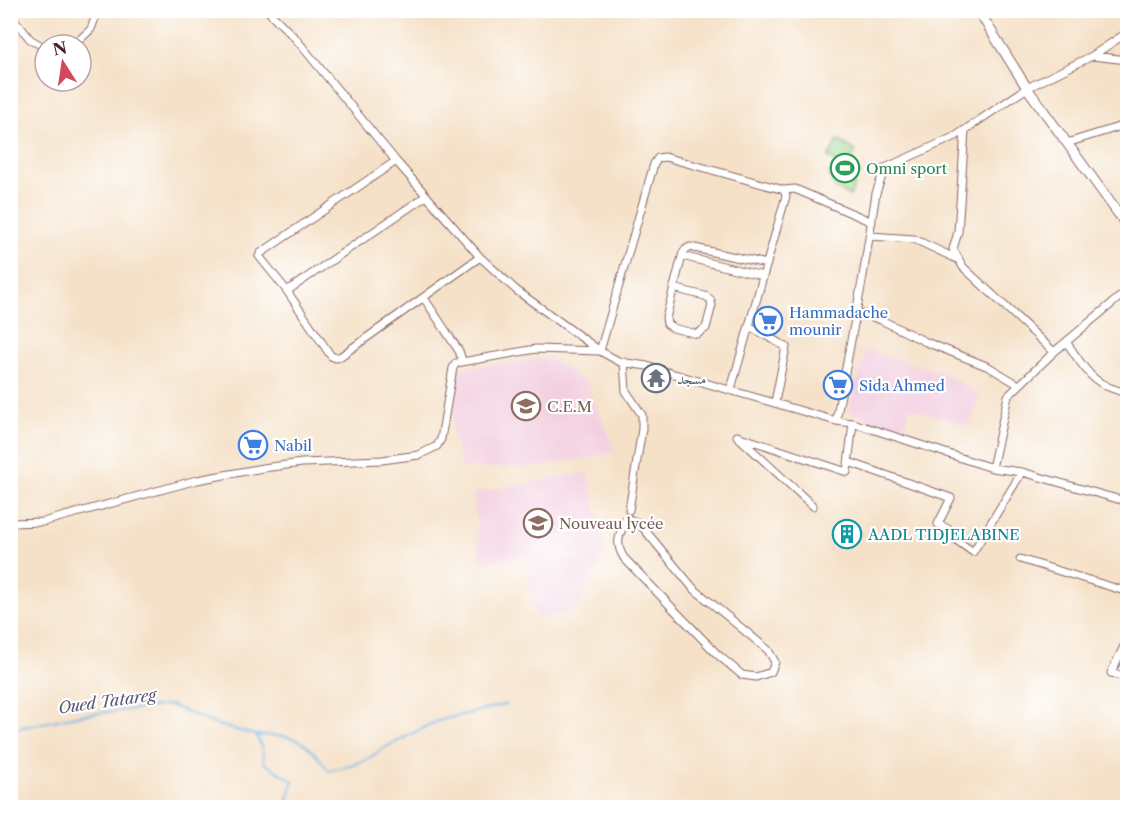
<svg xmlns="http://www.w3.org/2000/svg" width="1138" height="818" viewBox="0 0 1138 818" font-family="'Libre Caslon Text',Amiri,serif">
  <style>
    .built { fill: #f3cfe0 }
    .green { fill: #95d58b; stroke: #707a5b; stroke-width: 1.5 }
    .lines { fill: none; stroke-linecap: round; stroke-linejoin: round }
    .stream { stroke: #69b0e0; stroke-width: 2 }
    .street-casing { stroke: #866362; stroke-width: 9 }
    .secondary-casing { stroke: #866362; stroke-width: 11 }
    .street { stroke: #fff; stroke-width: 7 }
    .secondary { stroke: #fff; stroke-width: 9 }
    .labels { text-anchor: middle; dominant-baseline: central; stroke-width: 4.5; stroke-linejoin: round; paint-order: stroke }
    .leisure-label { font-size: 15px; fill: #27864d; stroke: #fff; text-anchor: start }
    .shop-label { font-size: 15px; fill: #366cbe; stroke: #fff; text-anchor: start }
    .worship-label { font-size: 15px; fill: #5b616d; stroke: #fff; text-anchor: start }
    .education-label { font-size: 15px; fill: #785e54; stroke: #fff; text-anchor: start }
    .culture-label { font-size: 15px; fill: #0d838f; stroke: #fff; text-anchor: start }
    .water-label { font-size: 16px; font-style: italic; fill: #565973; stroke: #fff }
  </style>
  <rect width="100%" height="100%" fill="#fff"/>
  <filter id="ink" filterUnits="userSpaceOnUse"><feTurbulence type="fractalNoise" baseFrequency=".0167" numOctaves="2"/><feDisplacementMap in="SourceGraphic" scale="12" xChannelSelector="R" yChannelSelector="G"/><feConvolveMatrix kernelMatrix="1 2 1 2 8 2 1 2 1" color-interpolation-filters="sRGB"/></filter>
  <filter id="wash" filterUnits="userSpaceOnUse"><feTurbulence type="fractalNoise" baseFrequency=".008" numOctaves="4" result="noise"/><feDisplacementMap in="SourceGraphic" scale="24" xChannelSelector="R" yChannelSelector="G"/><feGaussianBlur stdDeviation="1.35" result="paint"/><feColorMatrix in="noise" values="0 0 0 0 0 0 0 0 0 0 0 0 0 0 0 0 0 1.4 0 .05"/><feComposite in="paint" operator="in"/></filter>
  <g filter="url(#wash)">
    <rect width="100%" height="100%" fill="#f5e1c8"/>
    <!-- built -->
    <path class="built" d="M867,350L943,373L979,395L969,426L910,408L904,429L847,412Z
      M551,358L586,382L616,452L537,467L461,468L452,430L460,368Z
      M588,472L606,552L576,610L536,620L525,557L480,562L474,493Z"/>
    <!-- green -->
    <path class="green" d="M838,140L856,151L852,158L860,174L858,173L852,184L855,186L850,196L835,188L829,175L836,162L828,157Z"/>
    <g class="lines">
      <!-- stream -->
      <path class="stream" d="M10,730L81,715L170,705L217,725L256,735L262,748L264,763L293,781L286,808
        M257,735C299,736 303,737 329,771L364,761L388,746L437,721L507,704"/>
    </g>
  </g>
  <g filter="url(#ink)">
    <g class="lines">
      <!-- street casing -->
      <g class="street-casing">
        <path id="street" d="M267,10L296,39L396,161L480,257L516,290L600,351L654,164L658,158L665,157L784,190L786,196L731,389
          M658,11V10
          M10,14L30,39L45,48
          M74,45L91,29L98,10
          M1092,56L1128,60
          M965,130L958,232L953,249L963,267L1054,352
          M1067,143L1128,124
          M396,161L261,253L259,256L287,291L331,356L336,358L341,356L480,257
          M784,190L795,189L872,222
          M870,236L914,239L959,260
          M682,256L763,276
          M673,288L705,296L710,299L712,305L706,328L697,334L673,328L667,324L666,318L682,256C683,251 685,249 690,247L767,264
          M287,291L426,196
          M424,298L459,351L462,360
          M857,312L881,320L926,342L989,367L1019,385
          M749,326L786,347L775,402
          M1067,343C1086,370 1092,386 1128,393
          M624,362L626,391L642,415V429L629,510
          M836,421L863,276L876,193L885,168L956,136L1027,88L1092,56L1128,32
          M849,462L951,498L938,524L948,529L959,542L973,552L1022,472
          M992,468L1008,396L1054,352L1128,290
          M813,506L737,436L847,472L853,423
          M626,518L639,523L693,588L768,650L775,662L771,672L756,677L742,675L717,654L624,558C614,542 620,535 626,518Z
          M10,523L43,522L197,480L263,468L302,463L382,460L419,455L437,446L441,439L453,368L456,363L536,349L600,351L620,362L647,366L836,421L853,423L992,468L1022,472L1128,502
          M1020,559L1128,592
          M1128,638L1111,673L1128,678"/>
      </g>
      <!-- secondary casing -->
      <g class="secondary-casing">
        <path id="secondary" d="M978,10L1027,88L1128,227"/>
      </g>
      <!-- street -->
      <use href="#street" class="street"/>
      <!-- secondary -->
      <use href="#secondary" class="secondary"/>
    </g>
  </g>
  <!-- icons -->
  <defs>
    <g id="stadium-ring" transform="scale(1.5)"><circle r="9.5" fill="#fff" stroke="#2e9e5b" stroke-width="1.5"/><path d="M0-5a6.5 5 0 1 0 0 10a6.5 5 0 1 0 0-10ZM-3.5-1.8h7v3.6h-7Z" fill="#2e9e5b"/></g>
    <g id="supermarket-ring" transform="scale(1.5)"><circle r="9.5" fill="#fff" stroke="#3f7fe0" stroke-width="1.5"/><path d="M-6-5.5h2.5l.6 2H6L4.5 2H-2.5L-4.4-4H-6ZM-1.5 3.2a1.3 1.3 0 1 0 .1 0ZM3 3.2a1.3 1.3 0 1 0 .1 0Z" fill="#3f7fe0"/></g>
    <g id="temple-ring" transform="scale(1.5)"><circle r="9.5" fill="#fff" stroke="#6b7280" stroke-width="1.5"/><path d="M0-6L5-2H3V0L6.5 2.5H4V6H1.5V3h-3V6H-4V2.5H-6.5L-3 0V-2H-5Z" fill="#6b7280"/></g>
    <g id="school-ring" transform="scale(1.5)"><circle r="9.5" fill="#fff" stroke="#8d6e63" stroke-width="1.5"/><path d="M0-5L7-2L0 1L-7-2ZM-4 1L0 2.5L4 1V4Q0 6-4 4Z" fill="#8d6e63"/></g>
    <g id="building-ring" transform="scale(1.5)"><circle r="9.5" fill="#fff" stroke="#0f9aa8" stroke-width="1.5"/><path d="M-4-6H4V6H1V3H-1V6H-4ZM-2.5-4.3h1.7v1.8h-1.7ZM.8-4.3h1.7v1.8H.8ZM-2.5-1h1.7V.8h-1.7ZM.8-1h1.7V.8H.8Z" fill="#0f9aa8"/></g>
  </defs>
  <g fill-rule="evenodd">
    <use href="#stadium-ring" x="845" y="168"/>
    <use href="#supermarket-ring" x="768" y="321"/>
    <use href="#temple-ring" x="656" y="378"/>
    <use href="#supermarket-ring" x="838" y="385"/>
    <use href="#school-ring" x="526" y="406"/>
    <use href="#supermarket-ring" x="253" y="445"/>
    <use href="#school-ring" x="538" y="523"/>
    <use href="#building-ring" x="847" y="534"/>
  </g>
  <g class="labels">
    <!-- leisure labels -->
    <g class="leisure-label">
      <text x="866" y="168">Omni sport</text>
    </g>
    <!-- shop labels -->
    <g class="shop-label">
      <text x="789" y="312">Hammadache<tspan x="789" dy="17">mounir</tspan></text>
      <text x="859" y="385">Sida Ahmed</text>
      <text x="274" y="445">Nabil</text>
    </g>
    <!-- worship labels -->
    <g class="worship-label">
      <text x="677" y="378">مسجد</text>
    </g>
    <!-- education labels -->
    <g class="education-label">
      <text x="547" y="406">C.E.M</text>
      <text x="559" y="523">Nouveau lycée</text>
    </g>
    <!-- culture labels -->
    <g class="culture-label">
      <text x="868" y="534">AADL TIDJELABINE</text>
    </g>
    <!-- water labels -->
    <g class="water-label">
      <text transform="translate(107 701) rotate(-8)">Oued Tatareg</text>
    </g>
  </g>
  <!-- margin -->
  <rect width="1138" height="818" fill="none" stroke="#fff" stroke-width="36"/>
  <!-- north arrow -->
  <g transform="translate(63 63) rotate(348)"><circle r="28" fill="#ffffff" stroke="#b7a5aa" stroke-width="1.5"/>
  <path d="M0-4.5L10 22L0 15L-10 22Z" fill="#d1495b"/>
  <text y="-9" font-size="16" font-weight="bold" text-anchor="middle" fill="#4a1f2b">N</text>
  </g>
</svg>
